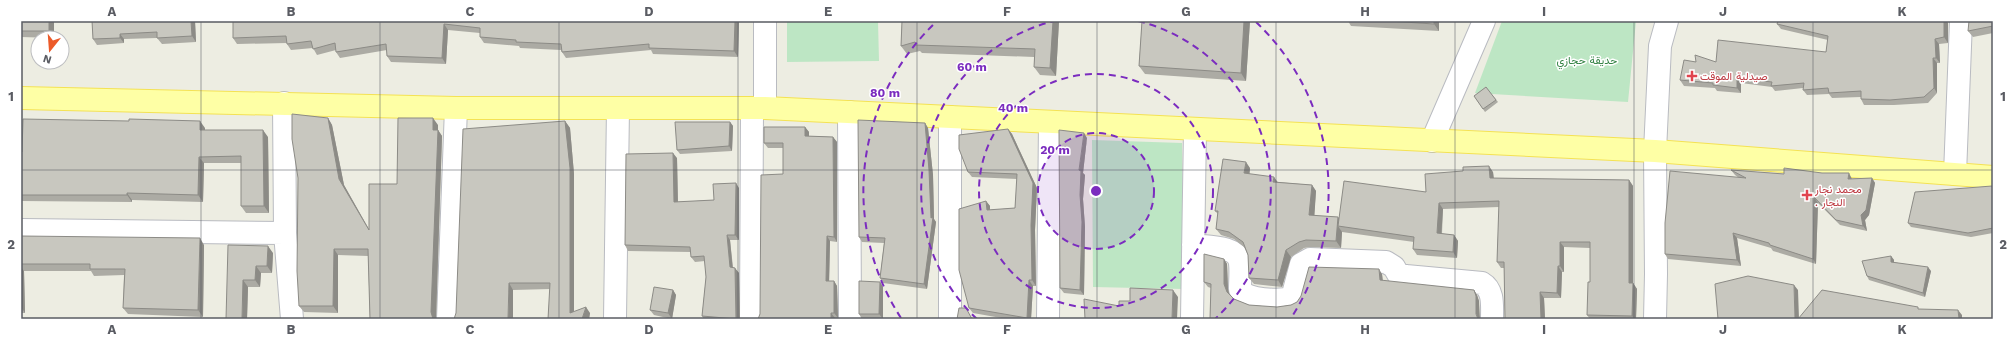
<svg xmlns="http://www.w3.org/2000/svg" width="2014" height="340" viewBox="0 0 2014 340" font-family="'Work Sans',Vazirmatn,sans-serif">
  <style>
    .green { fill: #bde6c4 }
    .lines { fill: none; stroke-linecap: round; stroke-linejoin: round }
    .minor-casing { stroke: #b9bbc1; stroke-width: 24 }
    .major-casing { stroke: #f4e254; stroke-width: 24 }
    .minor { stroke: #fff; stroke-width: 22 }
    .major { stroke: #feffa5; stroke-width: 22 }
    .wall { fill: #acaba4 }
    .shaded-wall { fill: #8c8b86 }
    .building { fill: #c8c7bf; stroke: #8c8b86 }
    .grid { fill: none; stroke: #5a5c63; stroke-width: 1; stroke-opacity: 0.55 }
    .ring { fill: none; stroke: #7b2cbf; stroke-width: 2; stroke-dasharray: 7 5 }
    .health-dot { fill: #e0444e; stroke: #fff; stroke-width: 1.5 }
    .labels { text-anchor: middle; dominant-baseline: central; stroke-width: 3; stroke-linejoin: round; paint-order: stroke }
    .park-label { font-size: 11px; fill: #328243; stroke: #fff }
    .health-label { font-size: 11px; fill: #be3a42; stroke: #fff; text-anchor: start }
    .centre { fill: #7b2cbf; stroke: #fff; stroke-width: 2 }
    .ring-label { font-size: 12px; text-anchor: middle; font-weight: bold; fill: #7b2cbf; stroke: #fff; stroke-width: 3; stroke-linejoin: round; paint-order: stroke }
    .neatline { fill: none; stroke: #5a5c63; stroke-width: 1.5 }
    .grid-label { font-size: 13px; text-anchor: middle; font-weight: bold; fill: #5a5c63 }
  </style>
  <rect width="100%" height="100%" fill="#edede2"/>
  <!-- green -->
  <path class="green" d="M787,21H878L879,61L787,62Z
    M1502,21H1636L1628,102L1475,93Z
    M1092,140L1182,143L1184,289L1093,287Z"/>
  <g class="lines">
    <!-- minor casing -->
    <g class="minor-casing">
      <path id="minor" d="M765,21V108
        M284,103L285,233L292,319
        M849,112L850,319
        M1432,141L1484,21
        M1955,174L1961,21
        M21,230L285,233
        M1193,245C1207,247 1238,245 1240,263C1241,271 1240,281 1240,289C1246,301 1280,301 1292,298L1301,264L1310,259L1386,262L1394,267L1398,274L1406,276L1482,283C1494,290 1492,306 1492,319
        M448,319L456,108
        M615,319L618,108
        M751,319L752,108
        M950,319V117
        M1048,319L1050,122
        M1192,319L1195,129
        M1655,319L1656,274L1655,151L1660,46L1667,21"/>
    </g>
    <!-- major casing -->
    <g class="major-casing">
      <path id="major" d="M21,98L456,108H765L1655,151L1993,177"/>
    </g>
    <!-- minor -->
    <use href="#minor" class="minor"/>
    <!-- major -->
    <use href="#major" class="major"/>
  </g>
  <!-- wall -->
  <path class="wall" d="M21,21H54V38L21,37Z
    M92,21H195L196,42L162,44L157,38L124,39V43L97,45L93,39Z
    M233,21H739L738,57L653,54L651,50L566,58L562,52L561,50L520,48L519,46L484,43L480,37V33L448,30L446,64L391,62L387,56V50L340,58L336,52V50L317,55L313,48L291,50L287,44V43L237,44L233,38Z
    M902,21H1059L1056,76L1040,75L1034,67V57L922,53L920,51L907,54L901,46Z
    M1142,21H1250L1246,81L1145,74L1139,66Z
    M1348,21H1439V31L1351,26Z
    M1993,21V33L1973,37L1968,31Z
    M1948,23V43L1939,44L1940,63H1937V93L1928,103L1894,105H1864L1861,99V97L1832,98L1829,94L1807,95L1803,90V88L1775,91L1772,87L1741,83V93L1717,91L1715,88L1684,86L1680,80L1716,62L1826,52L1828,40L1781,29L1777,24Z
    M1486,87L1498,102L1485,112L1474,96Z
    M328,118L332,125L344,185L369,229L397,184L438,125V130L442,136L436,319H370L368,256L338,255V313L304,312L299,306Z
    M565,121L570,128L574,174V312L590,313L589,319H548L550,289L513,290L454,319Z
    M730,122L733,126L732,151L680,154L677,150Z
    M925,123L928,128L933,175L934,219L936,222L927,289L883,283L880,278L884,243L862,242L859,237Z
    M805,127L809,132V136L833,137L837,142V242L830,241L829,281H834L837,286L838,318H835V319H758L760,314L783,174V148H768L764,143Z
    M205,128V130L268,137L269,213H246L241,206V163H204L203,202L132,200V202L21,201V152Z
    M1008,129L1012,134L1037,188L1035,230L1036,286H1033L1031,319H1007L973,313L969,308L986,201L990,206V210L1015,208L1017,179L972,177L968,172Z
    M1087,138L1083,173L1085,175L1083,199L1085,227L1084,295L1064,293L1060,288Z
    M677,158L678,202L714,200L739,188V240H730L733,267L739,273L740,319H704L702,316L706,277L705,261L695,262L691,257V252L628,251L625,245Z
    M1250,168L1249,174L1278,182L1312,185L1316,191L1314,216L1338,217L1339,219L1493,172L1494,178L1629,180L1633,186V283L1637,289L1636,319H1590L1587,315L1590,282V248L1564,247V272H1562L1561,298H1544L1545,319H1505L1504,268H1501L1497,262L1499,207L1443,209L1442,234L1454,235L1458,241L1457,258L1417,255L1413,249L1414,242L1342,232L1341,248L1310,247L1304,248L1291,257L1282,287L1254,284L1249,278L1248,255L1244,247L1234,239L1221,235L1216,229L1218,214L1215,211Z
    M1731,170L1852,179L1872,178L1875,183L1869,215L1865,220L1867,231L1840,225L1818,203L1816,264L1773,251L1771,248L1737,238L1741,266L1668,259L1665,254L1739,178L1735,175Z
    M1993,187V233L1971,237L1911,227L1908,223Z
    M21,236L204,245L203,317L128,314L123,308L124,275L94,276L91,271H24L25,313H21Z
    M228,245L273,253L272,273H261L260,287H248L247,319Z
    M1891,256L1894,260V262L1931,271L1925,297L1869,280L1867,276Z
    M1224,259L1227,264L1228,289L1229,294L1234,299L1249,305L1277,307L1291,305L1382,274L1383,281L1474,290L1477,295L1479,301L1210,319L1211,288L1208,287L1204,282Z
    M880,282L883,287V319H862L859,314Z
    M673,290L676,295L672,319L654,315L650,310Z"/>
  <!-- shaded-wall -->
  <path class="shaded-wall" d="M49,21H54V38L49,31Z
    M191,21H195L196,42L192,36Z
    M735,21H739L738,57L734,51Z
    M1053,21H1059L1056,76L1050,68Z
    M1244,21H1250L1246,81L1241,73Z
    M1434,21H1439V31L1434,24Z
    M1944,21H1947L1948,23V43L1944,37Z
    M444,24L448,30L446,64L442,58Z
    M120,34L124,39V43L120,38Z
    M1935,39L1939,44L1940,63L1936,58Z
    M1933,58L1937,63V93L1934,88Z
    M1737,78L1741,83V93L1737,88Z
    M328,118L332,125L344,185L373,237L369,230L339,179Z
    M433,118L438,125V130L442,136L436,319H433L431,312Z
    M200,121L205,128V137L200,130Z
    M565,121L570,128L574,174V319L570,313Z
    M730,122L733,126L732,151L729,146Z
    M925,123L928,128L933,175L934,219L936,222L927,289L924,284L931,218Z
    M805,127L809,132V141L805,136Z
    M1008,129L1012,134L1037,188L1035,230L1036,286L1032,280L1031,225Z
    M263,130L268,137L269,213L264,206Z
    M1084,133L1087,138L1083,173L1085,175L1083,199L1085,227L1084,295L1080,290L1079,170Z
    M833,137L837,142V242L834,237Z
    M673,153L677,158L678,208L674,202Z
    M199,157L204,163L203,202L198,195Z
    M1246,162L1250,168L1249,180L1244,173Z
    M1489,166L1493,172L1494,184L1490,178Z
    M1849,173L1852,179H1848Z
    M1274,177L1279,184L1273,182Z
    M1872,178L1875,183L1869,215L1865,220L1867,231L1863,226L1861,215Z
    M1629,180L1633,186V285V283L1637,289L1636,319H1634L1632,316L1629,283Z
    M736,183L739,188V240L735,235Z
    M1312,185L1316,191L1314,222L1309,215Z
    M127,193L132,200V202L127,195Z
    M1814,197L1818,203L1816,264L1813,259Z
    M986,201L990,206V216L987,210Z
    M1439,203L1443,209L1441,239L1437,233Z
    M1338,217L1342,224L1338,226L1342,232L1341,248L1336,241Z
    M1733,233L1737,238L1741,266L1737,260Z
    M727,235L730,240L733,272L730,267Z
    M1454,235L1458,241L1457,258L1453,252Z
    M827,236L830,241L829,286L826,281Z
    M200,238L204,245L203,317L198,310Z
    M1560,242L1564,247V272L1560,266Z
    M268,246L273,253L272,273L267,266Z
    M334,249L338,255V313L333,306Z
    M1286,250L1291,257L1282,287L1278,280Z
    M1891,256L1894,260V266L1891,262Z
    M1224,259L1227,264L1228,289L1230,297L1227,292L1224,284Z
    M256,266L261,273L260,287L255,280Z
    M1558,266L1562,272L1561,298L1557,293Z
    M21,267L24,271L25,313L21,307Z
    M1928,267L1931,271L1925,297L1923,293Z
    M735,268L739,273L740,319H736Z
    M1379,269L1382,274L1383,285L1380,280Z
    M243,280L248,287L247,319H242Z
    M1029,280L1033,286L1031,319H1028L1027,318Z
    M834,281L837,286L838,318L834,313Z
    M880,282L883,287V319L879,314Z
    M509,283L513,290V319H508Z
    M1794,285L1798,290L1799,319H1795Z
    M673,290L676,295L672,319L668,313Z
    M1173,290L1178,297L1177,319H1172Z
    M1474,290L1477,295L1479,301L1480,319H1478L1476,314Z
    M1540,292L1544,298L1545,319H1541Z
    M586,307L590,313L589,319H582Z
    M1958,310L1962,315V319H1959Z
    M831,313L835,318V319H831Z"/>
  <!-- building -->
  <path class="building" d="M21,21H49V31H21Z
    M92,21H191L192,36L157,38V32L120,34V38L93,39Z
    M233,21H735L734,51L649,48V44L562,52L561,44L516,42V40L480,37V28L444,24L442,58L387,56L386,44L336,52L335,43L313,49L311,41L287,44L286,36L233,38Z
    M902,21H1053L1050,68L1034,67L1035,49L916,45L915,42L901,46Z
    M1142,21H1244L1241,73L1139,66Z
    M1389,21H1434V24Z
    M1778,21H1944V37L1935,39L1936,58H1933L1934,88L1924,97L1890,100L1861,99V91L1829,93L1828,88L1803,90L1804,83L1771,86L1772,82L1737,78V88L1713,85V83L1680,80L1684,60L1696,62L1695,55L1716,62L1718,40L1826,52L1828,36L1777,24Z
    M1969,21H1993V26L1968,31Z
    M1486,87L1496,100L1483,109L1474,96Z
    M292,114L328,118L339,179L369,230V184H397L398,118H433V130H438L431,312L433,319H370L368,249H334L333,306H299L297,271L298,178L292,139Z
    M23,119L129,121V119L200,121V130H263L264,206H241V156L199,157L198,195L127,193V195H21V152H22Z
    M858,120L925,123L929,170L931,218L933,217L924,284L880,278L885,238L859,237Z
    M565,121L570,168V313L586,307L582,319H548L550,283H509L508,319H454L456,313L463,129Z
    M675,122H730L729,146L677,150Z
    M764,127H805V136L833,137L834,237L827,236L826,281H834V313H831V319H758L760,314L761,175L783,174V143H764Z
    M1008,129L1033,183L1031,225L1032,280H1029L1027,318L969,308L959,270V209L986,201L987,210L1015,208L1017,174L968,172L959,149V135Z
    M1059,130L1084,133L1079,170L1081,171L1080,195L1082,222L1080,290L1060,288Z
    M673,153L674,202L714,200L713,184L736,183L735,235H727L730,267L735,268L736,319L702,316L706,277L704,256L691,257L690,247L625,245L626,154Z
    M1223,159L1246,162L1244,173L1274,177L1273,182L1312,185L1309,215L1338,217L1336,241L1306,240L1299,242L1286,250L1278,280L1249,278L1248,255L1243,242L1229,232L1216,229L1218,211H1215Z
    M1489,166L1490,178L1629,180V283H1633L1632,316L1587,315L1588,282H1590V242H1560V266H1558L1557,293L1540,292L1541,319H1505L1504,262H1497L1499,201L1439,203L1437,233L1454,235L1453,252L1413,249L1414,237L1338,226L1344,181L1426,192L1425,174L1463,171V167Z
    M1784,168L1822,173H1849L1848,179L1872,178L1866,210L1861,215L1863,226L1836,220L1814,197L1813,259L1770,245L1769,243L1733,233L1737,260L1665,254V223L1670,171L1746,178L1731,170L1784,174Z
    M1992,186L1993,190V228L1968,233L1908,223L1915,192Z
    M21,236L200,238L198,310L123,308L125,269H90V264H21Z
    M228,245L268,246L267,266H256L255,280H243L242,319H226Z
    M1204,254L1224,259V284L1227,292L1234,299L1249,305L1277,307L1291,305L1297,302L1301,296L1309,267L1379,269L1380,280L1474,290L1476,296V314L1478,319H1210L1211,284L1204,282Z
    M1891,256V262L1928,267L1923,293L1867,276L1862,261Z
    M1748,276L1794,285L1795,319H1718L1715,284Z
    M859,281L880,282L879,314H859Z
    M654,287L673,290L668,313L650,310Z
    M1130,288L1173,290L1172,319H1085L1084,299L1119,306V301H1130Z
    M1822,290L1918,307V309L1958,310L1959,319H1798Z
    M959,308H966L972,319H957Z"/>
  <!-- grid -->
  <path class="grid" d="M201,21V319M380,21V319M559,21V319M738,21V319M917,21V319M1097,21V319M1276,21V319M1455,21V319M1634,21V319M1813,21V319M21,170H1993"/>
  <!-- distance rings -->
  <circle cx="1096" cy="191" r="58" fill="#7b2cbf" fill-opacity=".12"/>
  <g class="ring">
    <circle cx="1096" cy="191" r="58"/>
    <circle cx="1096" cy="191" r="117"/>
    <path d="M977 319A175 175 0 0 1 1054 21M1138 21A175 175 0 0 1 1215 319"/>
    <path d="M901 318A233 233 0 0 1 936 22M1256 22A233 233 0 0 1 1291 318"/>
  </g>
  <!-- markers -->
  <g class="health-dot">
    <path d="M1690 70h4v4h4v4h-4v4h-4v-4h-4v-4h4z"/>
    <path d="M1805 189h4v4h4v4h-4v4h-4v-4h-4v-4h4z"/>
  </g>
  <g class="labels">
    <!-- park labels -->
    <g class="park-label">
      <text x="1587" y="60">حديقة حجازي</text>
    </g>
    <!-- health labels -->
    <g class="health-label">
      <text x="1700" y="76">صيدلية الموقت</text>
      <text x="1815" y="189">محمد نجار<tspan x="1815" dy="13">. النجار</tspan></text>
    </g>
  </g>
  <circle cx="1096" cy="191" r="6" class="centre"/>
  <g class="ring-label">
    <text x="972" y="71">60 m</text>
    <text x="885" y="97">80 m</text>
    <text x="1013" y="112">40 m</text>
    <text x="1055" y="154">20 m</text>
  </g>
  <!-- border -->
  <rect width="2014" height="340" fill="none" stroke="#ffffff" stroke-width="44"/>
  <!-- north arrow -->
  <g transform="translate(50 50) rotate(197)"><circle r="19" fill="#ffffff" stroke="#bdbec1"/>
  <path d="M0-3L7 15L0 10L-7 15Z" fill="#ec5a29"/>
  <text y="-6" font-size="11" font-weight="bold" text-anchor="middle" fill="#5a5c63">N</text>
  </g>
  <rect x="22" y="22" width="1970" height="296" class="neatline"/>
  <g class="grid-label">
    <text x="112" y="16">A</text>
    <text x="291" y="16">B</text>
    <text x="470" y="16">C</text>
    <text x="649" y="16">D</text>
    <text x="828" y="16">E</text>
    <text x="1007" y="16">F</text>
    <text x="1186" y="16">G</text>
    <text x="1365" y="16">H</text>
    <text x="1544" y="16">I</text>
    <text x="1723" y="16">J</text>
    <text x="1902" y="16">K</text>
    <text x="11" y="101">1</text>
    <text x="2003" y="101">1</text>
    <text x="11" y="249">2</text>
    <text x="2003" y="249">2</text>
    <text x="112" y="334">A</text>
    <text x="291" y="334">B</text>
    <text x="470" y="334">C</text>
    <text x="649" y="334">D</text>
    <text x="828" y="334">E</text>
    <text x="1007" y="334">F</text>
    <text x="1186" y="334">G</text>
    <text x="1365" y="334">H</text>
    <text x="1544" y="334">I</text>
    <text x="1723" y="334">J</text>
    <text x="1902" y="334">K</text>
  </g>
</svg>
